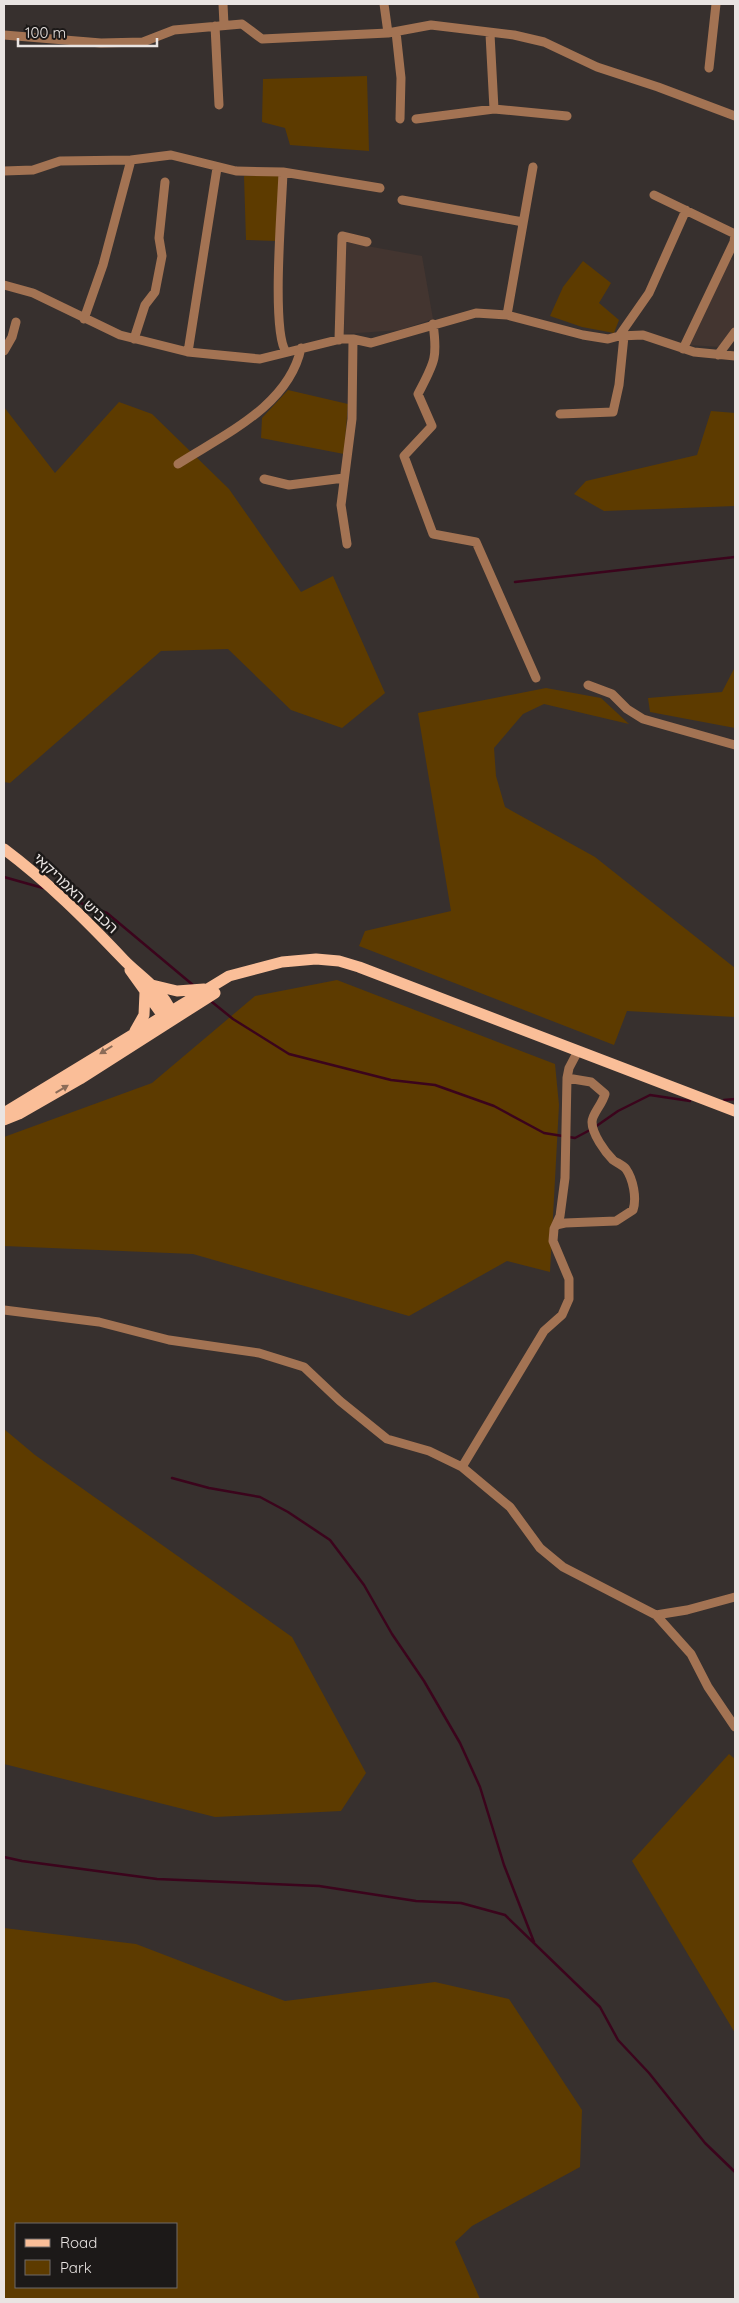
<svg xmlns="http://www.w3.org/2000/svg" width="739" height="2303" viewBox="0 0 739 2303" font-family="Quicksand,'Noto Sans Hebrew',sans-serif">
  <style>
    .built { fill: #433530 }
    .green { fill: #5d3b00; fill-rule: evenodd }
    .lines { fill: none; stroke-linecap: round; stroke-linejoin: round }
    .stream { stroke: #3b041c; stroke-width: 2.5 }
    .minor { stroke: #a37353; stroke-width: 9 }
    .major { stroke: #fabe98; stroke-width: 11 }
    .oneway { fill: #8b6c58 }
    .labels { text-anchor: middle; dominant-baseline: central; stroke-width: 5; stroke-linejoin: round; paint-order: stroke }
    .street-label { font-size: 15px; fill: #e9e4e2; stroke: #1c1918 }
  </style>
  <rect width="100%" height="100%" fill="#37302e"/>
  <!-- built -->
  <path class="built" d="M345,242L422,256L433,319L400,330L344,334Z
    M730,257L735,262V328L720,347L688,345Z"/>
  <!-- green -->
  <path class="green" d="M367,76L369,151L290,145L285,128L262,122L263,79Z
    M244,176H279L277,241L246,240Z
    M583,261L611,283L599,303L619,320L614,333L582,327L550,316L563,287Z
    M288,390L348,404L344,454L261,438L262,418Z
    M119,402L152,414L229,489L301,592L333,576L385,693L342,728L291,710L228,649L161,651L10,783L4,782V407L55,473Z
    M711,411L735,413V506L604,511L574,494L586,481L697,455Z
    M735,667V728L650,712L648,698L722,692Z
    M546,688L601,698L629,724L544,704L523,714L494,748L496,776L505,807L595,857L735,968V1017L627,1011L614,1045L359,946L365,931L451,911L418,713Z
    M337,980L555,1064L559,1105L550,1272L507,1261L409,1316L193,1254L4,1246V1137L152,1083L255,996Z
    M4,1429L35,1455L292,1637L366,1773L341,1811L215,1817L4,1764Z
    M729,1754L735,1759V2033L632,1861Z
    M4,1928L136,1944L285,2001L435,1982L509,1999L582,2110L580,2167L472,2226L455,2242L480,2299H4ZM16,2224H176V2287H16Z"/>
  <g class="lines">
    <!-- stream -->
    <path class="stream" d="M515,582L735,557
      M4,877L43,888
      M78,902L107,913L193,985
      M212,1002L233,1019L289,1054L391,1080L435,1085L494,1106L544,1133L575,1138L590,1130
      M724,1100L735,1099
      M595,1127L618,1111L650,1095L690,1101
      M172,1478L209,1488L260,1497L288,1512L330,1540L364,1585L392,1634L424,1681L460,1743L480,1787L504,1865L534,1942
      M4,1857L22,1861L157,1879L319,1886L416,1901L461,1903L505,1915L600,2007L618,2040L649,2073L705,2143L735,2172"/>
    <!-- minor -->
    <path class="minor" d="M223,4L224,25
      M384,4L388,33
      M215,26L219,105
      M396,32L401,78L400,119
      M490,34L494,109
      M4,35L101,43L143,42L174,30L242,24L262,39L388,33L431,25L514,35L544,42L597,67L658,87L735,116
      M709,68L716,4
      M416,119L494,109L567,116
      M4,171L33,170L60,161L131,160
      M654,195L735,234L734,242L683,349
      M402,200L523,222
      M4,285L33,293L120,335L188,352L260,359L341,339H353L371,343L476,313L507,315L583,335L608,339L619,336L643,335L694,352L735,356
      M507,315L533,167
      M84,319L103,265L131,160L171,155L236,171L283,172
      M433,324C438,359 434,363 418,394L432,426L404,456L433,534L476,542L536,678
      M619,336L649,293L686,210
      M134,339L145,305L155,292L162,256L159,238L165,182
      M339,340L342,236L367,242
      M4,351L12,337L16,322
      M188,352L217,168
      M286,352C271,331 282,205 283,172L380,188
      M718,355L735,332
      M560,414L613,412L619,385L624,336
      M178,464C223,435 289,406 301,348
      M264,479L289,485L344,478
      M347,544L341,505L352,419L353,339
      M588,685L612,694L627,709L643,719L735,745
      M556,1225L565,1223L616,1221L633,1210C637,1198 633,1179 626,1169C623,1165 617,1163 613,1160C605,1152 592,1134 592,1122C592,1114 602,1105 605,1094L591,1082L567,1078
      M4,1310L99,1322L169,1340L259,1353L304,1367L340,1401L387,1439L429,1451L462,1467L510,1507L540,1548L563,1567L656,1615L687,1610L735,1597
      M462,1467L544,1331L562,1315L569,1299V1279L553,1241L554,1229L560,1216L565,1178L567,1078L569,1068L578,1051
      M656,1615L691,1654L708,1687L735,1727"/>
    <!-- major -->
    <path class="major" d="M4,849C48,882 86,920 124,960C138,975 170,995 172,1017
      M130,970L163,1016L169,1019
      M152,985L177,991L204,989
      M135,1031L144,1015L145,992
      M4,1113L229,976L282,962L316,959L339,961L359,967L735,1111
      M4,1120L19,1114L80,1079L215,993"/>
  </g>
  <!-- one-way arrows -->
  <defs><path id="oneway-solid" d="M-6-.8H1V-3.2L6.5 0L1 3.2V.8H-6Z" transform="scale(1.25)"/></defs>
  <g class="oneway">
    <use href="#oneway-solid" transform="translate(106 1050) rotate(148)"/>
    <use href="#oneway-solid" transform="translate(62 1089) rotate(-31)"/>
  </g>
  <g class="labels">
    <!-- street labels -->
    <g class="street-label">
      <text transform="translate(76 893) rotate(43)">הכביש האמריקאי</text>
    </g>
  </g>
  <!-- border -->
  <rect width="739" height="2303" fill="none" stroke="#e9e4e2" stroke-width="10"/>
  <!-- legend -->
  <rect x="15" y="2223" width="162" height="65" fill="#1c1918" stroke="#6e6a69"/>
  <rect x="25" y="2239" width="25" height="8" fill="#fabe98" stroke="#6e6a69"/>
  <text x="60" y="2248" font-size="15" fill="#e9e4e2">Road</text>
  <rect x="25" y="2260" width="25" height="15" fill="#5d3b00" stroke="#6e6a69"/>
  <text x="60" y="2273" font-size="15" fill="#e9e4e2">Park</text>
  <!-- scale -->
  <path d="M18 38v8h139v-8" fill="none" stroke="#e9e4e2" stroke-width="2.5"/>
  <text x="25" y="38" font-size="15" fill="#e9e4e2" stroke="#1c1918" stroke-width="4" paint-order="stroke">100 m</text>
</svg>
